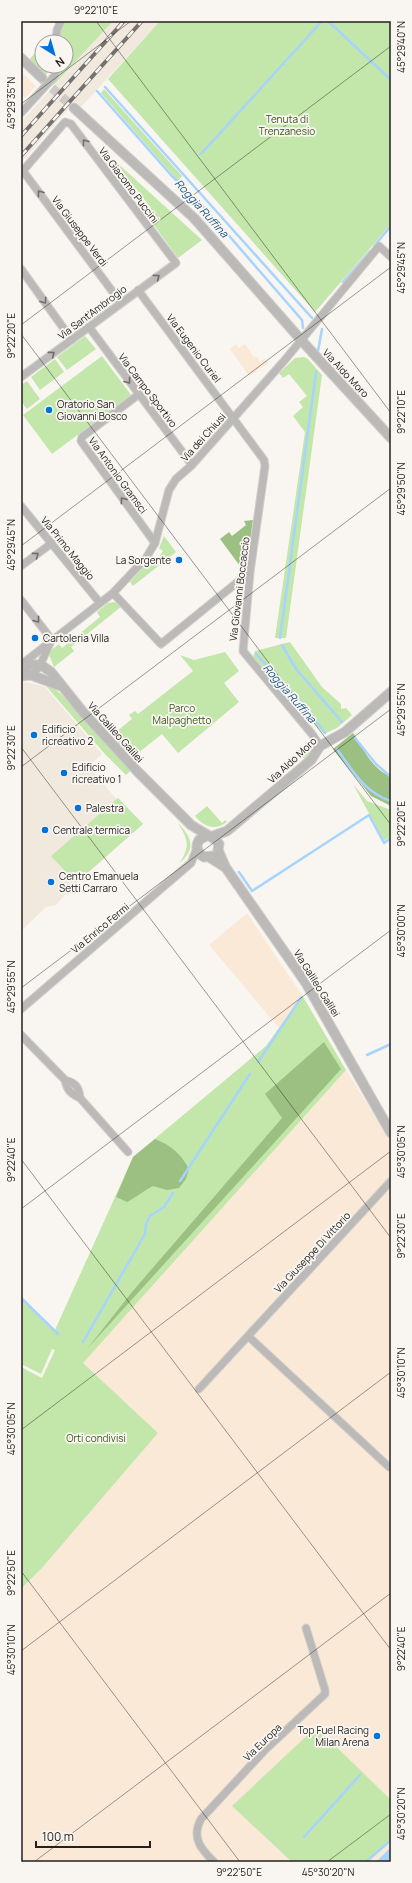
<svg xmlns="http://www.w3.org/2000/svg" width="412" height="1883" viewBox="0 0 412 1883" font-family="Manrope,sans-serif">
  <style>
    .built { fill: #f1e8de }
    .industrial { fill: #fbe9d8 }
    .green { fill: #c3e6aa }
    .forest { fill: #9cc081 }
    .water { fill: #a6d4fe }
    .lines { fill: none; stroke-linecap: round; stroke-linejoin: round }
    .stream { stroke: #a6d4fe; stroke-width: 2.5 }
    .tertiary-tunnel { stroke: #cecbc7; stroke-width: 9; stroke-dasharray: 9 4.5; stroke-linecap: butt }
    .minor-casing { stroke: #d2d0cb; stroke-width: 9 }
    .tertiary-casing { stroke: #d2d0cb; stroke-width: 11 }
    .minor { stroke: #bbbab8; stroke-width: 7 }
    .tertiary { stroke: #bbbab8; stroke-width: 9 }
    .rail-casing { stroke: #74716f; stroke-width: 4 }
    .rail { stroke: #f9f6f1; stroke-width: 2.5; stroke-dasharray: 8; stroke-linecap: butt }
    .oneway { stroke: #6f6e6c }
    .ticks { fill: none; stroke: #232120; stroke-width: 1; stroke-opacity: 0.45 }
    .poi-dot { fill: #0072d9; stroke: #f9f6f1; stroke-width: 1.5 }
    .labels { text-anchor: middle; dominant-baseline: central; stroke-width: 3.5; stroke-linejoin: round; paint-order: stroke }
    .park-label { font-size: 10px; fill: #355514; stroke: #f9f6f1 }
    .street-label { font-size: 10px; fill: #232120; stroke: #f9f6f1 }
    .poi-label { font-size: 10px; fill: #232120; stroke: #f9f6f1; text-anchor: start }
    .water-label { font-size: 11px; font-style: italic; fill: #1b5888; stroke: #f9f6f1 }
    .neatline { fill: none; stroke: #232120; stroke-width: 1.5 }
    .ticks-label { font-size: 10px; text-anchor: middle; fill: #232120 }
  </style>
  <rect width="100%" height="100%" fill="#f9f6f1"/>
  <!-- built -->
  <path class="built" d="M113,21H160L81,107L74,102L21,163V122Z
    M27,682L45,687L102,754L89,766L116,799L118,798L143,824L76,883L56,905L46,907L21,931V683Z"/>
  <!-- industrial -->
  <path class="industrial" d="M21,71L36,86L25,98L21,94Z
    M236,344L239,348L245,344L254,357L256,356L260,362L265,358L268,363L249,376L230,349Z
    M247,913L302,995L279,1028L209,945Z
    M346,1070L391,1142V1862H21V1590L42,1568L158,1433L82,1363Z"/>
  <!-- green -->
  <path class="green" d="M65,21H113L52,87L60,72V66H66V42H59L60,31Z
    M160,21H391V224L315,312L108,79Z
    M42,45V66H50L46,76L29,60Z
    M104,89L182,176L178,181L101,93Z
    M114,160L202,240L178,258L148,217L151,208Z
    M85,336L96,349L67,370L57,357Z
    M102,356L131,395L52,454L23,415Z
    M304,357L308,359L322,375L286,638H275L305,432L293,416L303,407L299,402L307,396L289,374L283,378L279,373L295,358Z
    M55,359L64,372L40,390L31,377Z
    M27,381L40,399L27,409L21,401V385Z
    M164,536L176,552L133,586L130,582L148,562L153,566L163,551L159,548Z
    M114,602L119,603L122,606L71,647L74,651L54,667L49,655L51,650L59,644L62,648L100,617L97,612L108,603Z
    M290,642L322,687L341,704V709L346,708L352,715L337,728L324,734L253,657L255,651Z
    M225,652L239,671L224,683L239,702L178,753L162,734L132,758L112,735L132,719L129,715L135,711L138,714L193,671L180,655L194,660Z
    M48,684L65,697L100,738L131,770L126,775L104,753L46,686Z
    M310,740C314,749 311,754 305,760L297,751Z
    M353,784L367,801L391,810V836L384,841Z
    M118,798L143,824L76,883L51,856Z
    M207,806L222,823L225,820L227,822C215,831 204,827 195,816Z
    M178,823C193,839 196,848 179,864C190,847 189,841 178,823Z
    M302,995L346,1070L83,1363L158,1433L42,1568L21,1589V1367L42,1378L55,1350L52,1349L41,1374L21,1364V1296L55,1330L133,1157L266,1046Z
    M316,1727L391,1800V1838L367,1862H292L232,1806Z"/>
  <!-- forest -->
  <path class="forest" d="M253,520L248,559L240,566L220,539L229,532L232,536L246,525L244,521Z
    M353,733C364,749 372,770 391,776V806L371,796L333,749Z
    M324,1042L341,1069L87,1349L132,1292L282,1118L265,1094Z
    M155,1139C171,1145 181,1154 189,1169L186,1179L179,1188L167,1190L153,1186C143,1191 137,1197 127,1202L116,1197L133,1157Z"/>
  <!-- water -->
  <path class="water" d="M391,1847V1860L389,1862H376Z"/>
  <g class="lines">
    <!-- stream -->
    <path class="stream" d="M328,21L391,80
      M105,87L312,318
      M97,91L171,175L211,215L302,320L303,328
      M201,154L322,21
      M374,246L391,226
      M343,282L370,251
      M318,351L322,329
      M280,638L316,372
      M282,645L296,669L342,722
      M256,654L306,708L325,733
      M355,738L376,764L391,777
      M337,749C352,770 365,793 391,801
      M239,872L252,891L369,815L384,843L391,838
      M367,1055L391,1044
      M258,1062L301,998
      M180,1181L250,1074
      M21,1298L58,1334
      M83,1342L145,1234L146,1224L150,1216L164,1207L173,1193
      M304,1837L360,1775
      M366,1862L391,1840"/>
    <!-- tertiary-tunnel -->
    <path class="tertiary-tunnel" d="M42,79L74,108"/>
    <!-- minor casing -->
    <g class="minor-casing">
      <path id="minor" d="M56,42L57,30L61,21
        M21,113L51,80L55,75L57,66
        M23,171L121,303
        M21,173L65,122L71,124L176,263L21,377
        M21,269L72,340
        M138,290L264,460L265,466L250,572L243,651L312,734L320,746
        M89,327L192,465
        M138,395L82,437L81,441L155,543
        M21,506L100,603
        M21,566L52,543
        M113,593L161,644L250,572
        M21,600L52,640
        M52,640C44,652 43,667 31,675L22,664L113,593L146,558L155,543L169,490L176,479L192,465L284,361L379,246L391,257
        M21,1009L191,863L197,848
        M21,1035L65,1080C76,1083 79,1087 80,1098
        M65,1080C67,1090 71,1094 80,1098L128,1152
        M248,1336L389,1467
        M199,1389L391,1181
        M214,1862C201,1849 191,1838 201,1819L265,1750L325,1694V1690L306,1628"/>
    </g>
    <!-- tertiary casing -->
    <g class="tertiary-casing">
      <path id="tertiary" d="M21,58L42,78
        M74,108L194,218L302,341L391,438
        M21,664L41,665L51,672L83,712L138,772L191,825L216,840L219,844L218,850L225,866
        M21,676L31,675L61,686
        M208,835L199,840C195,847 197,853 204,857L213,856
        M213,836L227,831L311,760L320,746L345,732L391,692
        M209,857L226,868L306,983L391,1133"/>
    </g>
    <!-- minor -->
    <use href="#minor" class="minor"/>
    <!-- tertiary -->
    <use href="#tertiary" class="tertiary"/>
    <!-- rail casing -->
    <g class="rail-casing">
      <path id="rail" d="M21,136L124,21
        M21,156L142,21"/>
    </g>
    <!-- rail -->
    <use href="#rail" class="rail"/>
  </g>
  <!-- one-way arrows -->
  <defs><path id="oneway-chevron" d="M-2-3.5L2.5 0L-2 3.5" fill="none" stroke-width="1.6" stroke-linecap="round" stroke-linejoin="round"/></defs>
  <g class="oneway">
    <use href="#oneway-chevron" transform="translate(85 142) rotate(-127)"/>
    <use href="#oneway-chevron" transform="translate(40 193) rotate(-127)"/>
    <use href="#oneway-chevron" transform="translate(157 277) rotate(-37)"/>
    <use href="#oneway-chevron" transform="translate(44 301) rotate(54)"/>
    <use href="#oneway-chevron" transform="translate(52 354) rotate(-37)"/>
    <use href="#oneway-chevron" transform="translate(128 381) rotate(54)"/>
    <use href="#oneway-chevron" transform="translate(123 500) rotate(-126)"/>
    <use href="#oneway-chevron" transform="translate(36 555) rotate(-36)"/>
    <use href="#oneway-chevron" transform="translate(37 620) rotate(52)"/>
  </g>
  <!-- ticks -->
  <path class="ticks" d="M96,21L391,413M21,104L131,21M21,325L391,46M21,334L391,825M21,546L391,267M21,747L391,1238M21,767L391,488M21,988L391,709M21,1159L391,1650M21,1209L391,930M21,1430L391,1151M21,1571L240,1862M21,1651L391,1372M34,1862L391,1593M327,1862L391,1814"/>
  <!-- markers -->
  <g class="poi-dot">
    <circle cx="49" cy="410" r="4"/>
    <circle cx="179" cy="560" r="4"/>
    <circle cx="35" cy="638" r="4"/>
    <circle cx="34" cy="735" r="4"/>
    <circle cx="64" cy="773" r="4"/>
    <circle cx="78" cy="808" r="4"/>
    <circle cx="45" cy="830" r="4"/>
    <circle cx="51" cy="882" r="4"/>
    <circle cx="377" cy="1736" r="4"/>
  </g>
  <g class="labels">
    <!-- park labels -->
    <g class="park-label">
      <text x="287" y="119">Tenuta di<tspan x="287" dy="12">Trenzanesio</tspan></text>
      <text x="182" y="708">Parco<tspan x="182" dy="12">Malpaghetto</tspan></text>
      <text x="96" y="1438">Orti condivisi</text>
    </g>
    <!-- street labels -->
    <g class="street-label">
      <text transform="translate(129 185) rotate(53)">Via Giacomo Puccini</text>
      <text transform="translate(80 231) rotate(53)">Via Giuseppe Verdi</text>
      <text transform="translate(92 312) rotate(-37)">Via Sant'Ambrogio</text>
      <text transform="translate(194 348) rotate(53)">Via Eugenio Curiel</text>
      <text transform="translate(346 373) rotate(47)">Via Aldo Moro</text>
      <text transform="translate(148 390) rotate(53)">Via Campo Sportivo</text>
      <text transform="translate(203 437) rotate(-48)">Via dei Chiusi</text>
      <text transform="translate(118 475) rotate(54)">Via Antonio Gramsci</text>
      <text transform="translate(68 548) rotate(51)">Via Primo Maggio</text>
      <text transform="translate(239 589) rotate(-83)">Via Giovanni Boccaccio</text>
      <text transform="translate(116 732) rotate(48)">Via Galileo Galilei</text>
      <text transform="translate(292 760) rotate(-43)">Via Aldo Moro</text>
      <text transform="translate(100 928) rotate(-40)">Via Enrico Fermi</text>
      <text transform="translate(317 983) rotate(58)">Via Galileo Galilei</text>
      <text transform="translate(312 1252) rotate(-47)">Via Giuseppe Di Vittorio</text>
      <text transform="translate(262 1742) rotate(-44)">Via Europa</text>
    </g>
    <!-- poi labels -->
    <g class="poi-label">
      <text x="57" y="404">Oratorio San<tspan x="57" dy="12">Giovanni Bosco</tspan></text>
      <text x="171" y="560" text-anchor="end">La Sorgente</text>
      <text x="43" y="638">Cartoleria Villa</text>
      <text x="42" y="729">Edificio<tspan x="42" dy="12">ricreativo 2</tspan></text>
      <text x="72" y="767">Edificio<tspan x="72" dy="12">ricreativo 1</tspan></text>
      <text x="86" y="808">Palestra</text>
      <text x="53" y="830">Centrale termica</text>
      <text x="59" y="876">Centro Emanuela<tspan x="59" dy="12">Setti Carraro</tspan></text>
      <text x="369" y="1730" text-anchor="end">Top Fuel Racing<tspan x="369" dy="12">Milan Arena</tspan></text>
    </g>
    <!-- water labels -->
    <g class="water-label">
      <text transform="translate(202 208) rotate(48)">Roggia Ruffina</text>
      <text transform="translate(290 693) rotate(49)">Roggia Ruffina</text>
    </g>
  </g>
  <!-- border -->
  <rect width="412" height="1883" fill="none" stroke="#f9f6f1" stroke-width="44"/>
  <!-- north arrow -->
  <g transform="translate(54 54) rotate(143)"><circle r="19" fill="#f9f6f1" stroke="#a3a19d"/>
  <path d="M0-3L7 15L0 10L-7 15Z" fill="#0072d9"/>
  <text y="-6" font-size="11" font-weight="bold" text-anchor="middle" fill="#232120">N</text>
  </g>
  <!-- scale -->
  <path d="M36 1841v6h114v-6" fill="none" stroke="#232120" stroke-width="2"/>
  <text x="42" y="1841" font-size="12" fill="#232120" stroke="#f9f6f1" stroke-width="3" paint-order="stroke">100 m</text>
  <rect x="22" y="22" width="368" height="1839" class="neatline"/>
  <g class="ticks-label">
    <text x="96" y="14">9°22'10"E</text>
    <text transform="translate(401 47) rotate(-90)" y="4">45°29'40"N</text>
    <text transform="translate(11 103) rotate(-90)" y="4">45°29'35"N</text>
    <text transform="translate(401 268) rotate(-90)" y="4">45°29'45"N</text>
    <text transform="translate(11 336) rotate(-90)" y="4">9°22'20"E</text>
    <text transform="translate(401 412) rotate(-90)" y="4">9°22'10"E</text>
    <text transform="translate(401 489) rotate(-90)" y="4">45°29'50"N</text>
    <text transform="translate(11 545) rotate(-90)" y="4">45°29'45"N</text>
    <text transform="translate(401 710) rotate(-90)" y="4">45°29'55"N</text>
    <text transform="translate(11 748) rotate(-90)" y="4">9°22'30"E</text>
    <text transform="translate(401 824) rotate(-90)" y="4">9°22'20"E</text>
    <text transform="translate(401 931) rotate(-90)" y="4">45°30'00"N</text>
    <text transform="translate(11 987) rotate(-90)" y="4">45°29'55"N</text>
    <text transform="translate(401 1152) rotate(-90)" y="4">45°30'05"N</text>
    <text transform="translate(11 1160) rotate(-90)" y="4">9°22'40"E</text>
    <text transform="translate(401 1236) rotate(-90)" y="4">9°22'30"E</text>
    <text transform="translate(401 1373) rotate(-90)" y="4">45°30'10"N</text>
    <text transform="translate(11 1429) rotate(-90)" y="4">45°30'05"N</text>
    <text transform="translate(11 1573) rotate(-90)" y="4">9°22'50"E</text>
    <text transform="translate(401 1649) rotate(-90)" y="4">9°22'40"E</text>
    <text transform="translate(11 1650) rotate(-90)" y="4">45°30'10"N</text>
    <text transform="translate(401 1814) rotate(-90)" y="4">45°30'20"N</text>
    <text x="239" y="1876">9°22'50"E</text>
    <text x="328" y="1876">45°30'20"N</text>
  </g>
</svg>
